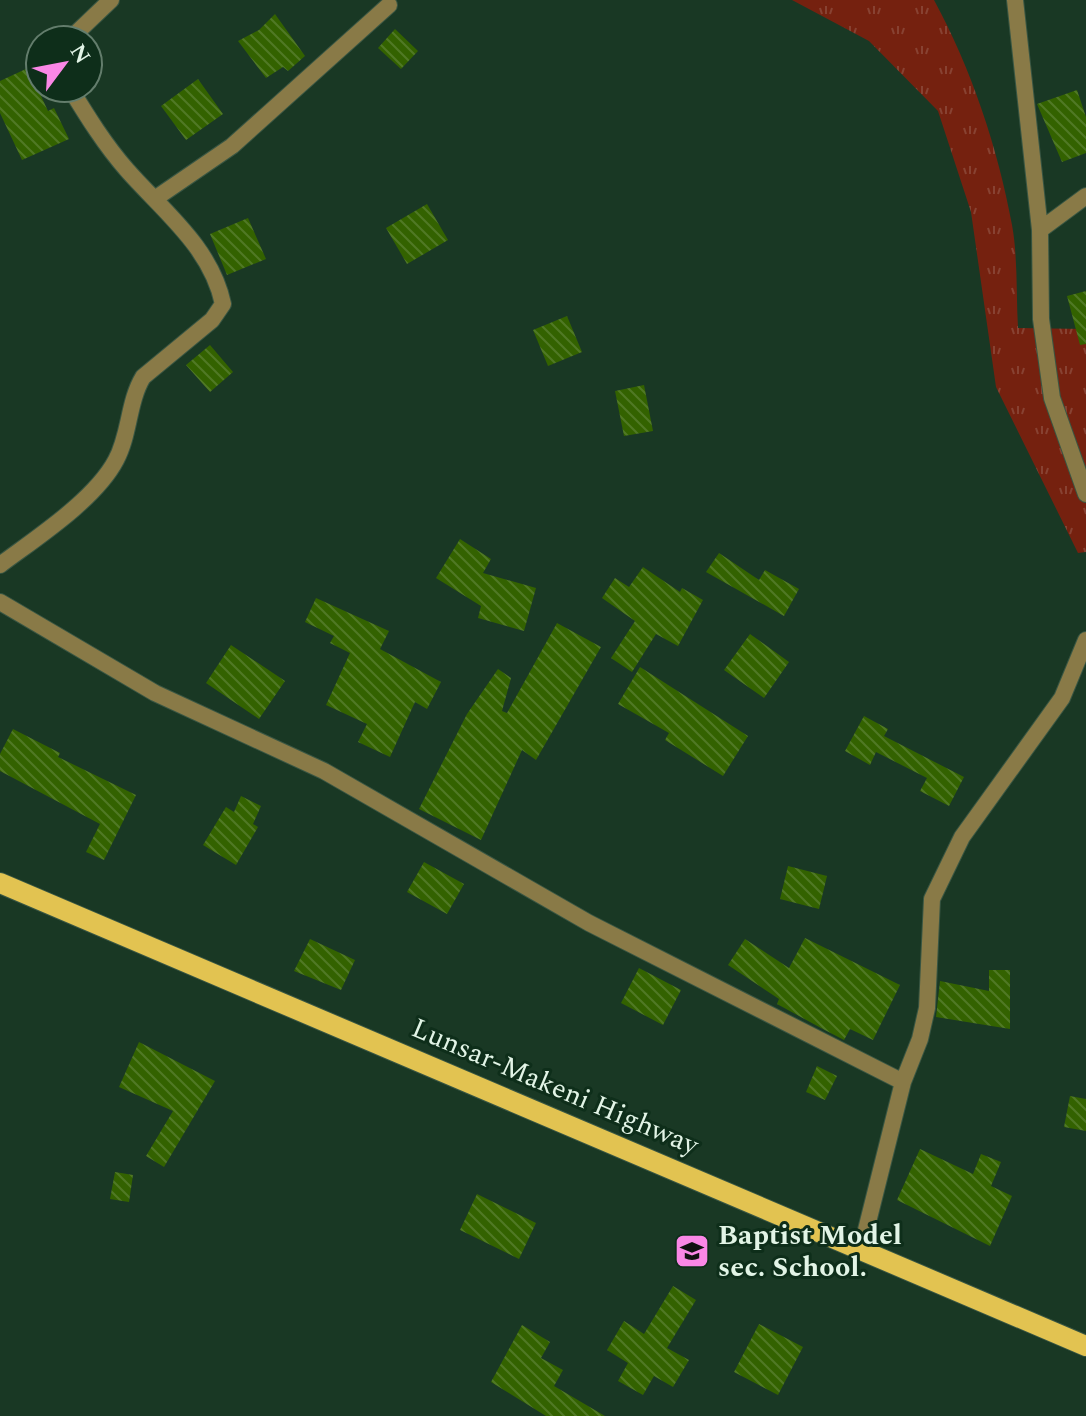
<svg xmlns="http://www.w3.org/2000/svg" width="1086" height="1416" viewBox="0 0 1086 1416" font-family="Spectral,serif">
  <style>
    .grass { fill: url(#grass-tufts) }
    .building { fill: url(#building-back-hatch) }
    .lines { fill: none; stroke-linecap: round; stroke-linejoin: round }
    .minor-casing { stroke: #395643; stroke-width: 18 }
    .primary-casing { stroke: #395643; stroke-width: 22 }
    .minor { stroke: #897a47; stroke-width: 16 }
    .primary { stroke: #e2c351; stroke-width: 20 }
    .labels { text-anchor: middle; dominant-baseline: central; stroke-width: 6; stroke-linejoin: round; paint-order: stroke }
    .street-label { font-size: 28px; fill: #e2f4e6; stroke: #0e2e1a }
    .poi-label { font-size: 28px; font-weight: bold; fill: #e2f4e6; stroke: #0e2e1a; text-anchor: start }
  </style>
  <defs>
    <pattern id="grass-tufts" width="24" height="20" patternUnits="userSpaceOnUse" patternTransform="scale(2)"><rect width="24" height="20" fill="#75210f"/><path d="M3 7l-1-3M5 7V3M7 7l1-3M15 17l-1-3M17 17v-4M19 17l1-3" fill="none" stroke="#884232"/></pattern>
    <pattern id="building-back-hatch" width="6" height="6" patternUnits="userSpaceOnUse" patternTransform="scale(2)"><rect width="6" height="6" fill="#336200"/><path d="M-1 5l2 2M0 0l6 6M5-1l2 2" fill="none" stroke="#507925"/></pattern>
  </defs>
  <rect width="100%" height="100%" fill="#193824"/>
  <!-- grass -->
  <path class="grass" d="M792,0H934C971,68 998,148 1012,225C1018,258 1016,295 1018,328L1086,329V552L1078,553L996,387L971,212L938,111L869,41Z"/>
  <!-- building -->
  <path class="building" d="M275,14L305,56L288,71L283,67L266,78L238,41L259,30Z
    M395,29L418,51L401,69L378,48Z
    M28,68L48,111L54,108L69,139L22,160L0,113V81Z
    M198,79L223,114L186,140L161,106Z
    M1077,90L1086,117V153L1062,162L1037,104Z
    M427,204L448,240L407,264L386,228Z
    M248,218L266,259L227,275L210,234Z
    M1086,291V344L1080,345L1067,296Z
    M567,316L582,352L548,366L533,330Z
    M210,345L233,372L210,392L186,365Z
    M644,385L653,431L624,436L615,391Z
    M460,539L491,559L483,573L536,588L524,631L478,618L481,606L436,578Z
    M719,553L759,580L765,570L799,589L784,616L706,572Z
    M643,567L680,592L682,588L703,600L678,646L656,634L632,672L611,658L635,621L602,598L615,578L629,587Z
    M316,598L389,631L380,649L441,682L427,709L415,702L390,757L358,742L367,724L326,705L350,653L330,643L334,636L305,622Z
    M557,623L601,647L536,760L522,750L481,840L419,809L467,714L498,669L511,678L502,711L507,713Z
    M750,634L789,662L764,698L724,670Z
    M231,645L285,681L259,719L206,683Z
    M640,667L748,736L723,776L665,740L669,733L618,704Z
    M864,716L888,729L884,736L964,777L949,806L920,791L927,778L876,752L870,765L845,751Z
    M13,729L60,753L58,757L136,795L104,860L86,852L100,824L0,771V754Z
    M241,796L261,806L253,824L258,827L236,865L203,845L226,807L234,812Z
    M424,862L464,884L447,914L407,892Z
    M788,866L827,876L819,909L780,899Z
    M805,938L900,985L873,1040L850,1029L844,1040L821,1028L777,1004L779,999L728,965L745,939L789,968Z
    M310,939L355,960L341,990L294,971Z
    M639,968L681,990L663,1025L621,1003Z
    M989,970H1010V1029L936,1017L940,981L989,991Z
    M139,1042L215,1081L164,1167L146,1156L173,1111L119,1087Z
    M817,1066L837,1076L825,1100L806,1092Z
    M1070,1096L1086,1099V1131L1064,1127Z
    M920,1149L973,1174L981,1154L1001,1162L991,1186L1012,1196L990,1246L897,1200Z
    M115,1172L133,1175L129,1202L110,1199Z
    M477,1194L536,1223L519,1259L460,1230Z
    M673,1286L696,1300L667,1348L689,1360L673,1387L654,1376L643,1395L618,1381L628,1363L607,1350L624,1321L644,1334Z
    M759,1324L803,1347L778,1395L734,1372Z
    M522,1325L550,1342L541,1358L563,1370L554,1386L605,1416H546L491,1382Z"/>
  <g class="lines">
    <!-- minor casing -->
    <g class="minor-casing">
      <path id="minor" d="M1015,0L1040,230L1041,319L1052,398L1086,494
        M69,40L111,0
        M156,198L232,146L389,5
        M1040,230L1086,196
        M0,565C36,538 95,500 116,460C130,434 128,402 143,377L212,320L223,304C211,247 163,211 127,170C105,145 87,116 70,88
        M0,602L155,693L324,771L589,923L903,1082
        M861,1250L903,1082L920,1039L927,1008L932,899L962,837L1062,698L1086,640"/>
    </g>
    <!-- primary casing -->
    <g class="primary-casing">
      <path id="primary" d="M0,883L1086,1346"/>
    </g>
    <!-- minor -->
    <use href="#minor" class="minor"/>
    <!-- primary -->
    <use href="#primary" class="primary"/>
  </g>
  <!-- icons -->
  <defs>
    <g id="school-square" transform="scale(1.8)"><rect x="-9" y="-9" width="18" height="18" rx="4" fill="#fa87e6" stroke="#0e2e1a"/><path d="M0-5L7-2L0 1L-7-2ZM-4 1L0 2.5L4 1V4Q0 6-4 4Z" fill="#111"/></g>
  </defs>
  <g fill-rule="evenodd">
    <use href="#school-square" x="692" y="1251"/>
  </g>
  <g class="labels">
    <!-- street labels -->
    <g class="street-label">
      <text transform="translate(555 1087) rotate(23)">Lunsar-Makeni Highway</text>
    </g>
    <!-- poi labels -->
    <g class="poi-label">
      <text x="718" y="1235">Baptist Model<tspan x="718" dy="32">sec. School.</tspan></text>
    </g>
  </g>
  <!-- north arrow -->
  <g transform="translate(64 64) rotate(58)"><circle r="38" fill="#0e2e1a" stroke="#637d6c" stroke-width="2"/>
  <path d="M0-6L14 30L0 20L-14 30Z" fill="#fa87e6"/>
  <text y="-12" font-size="22" font-weight="bold" text-anchor="middle" fill="#e2f4e6">N</text>
  </g>
</svg>
